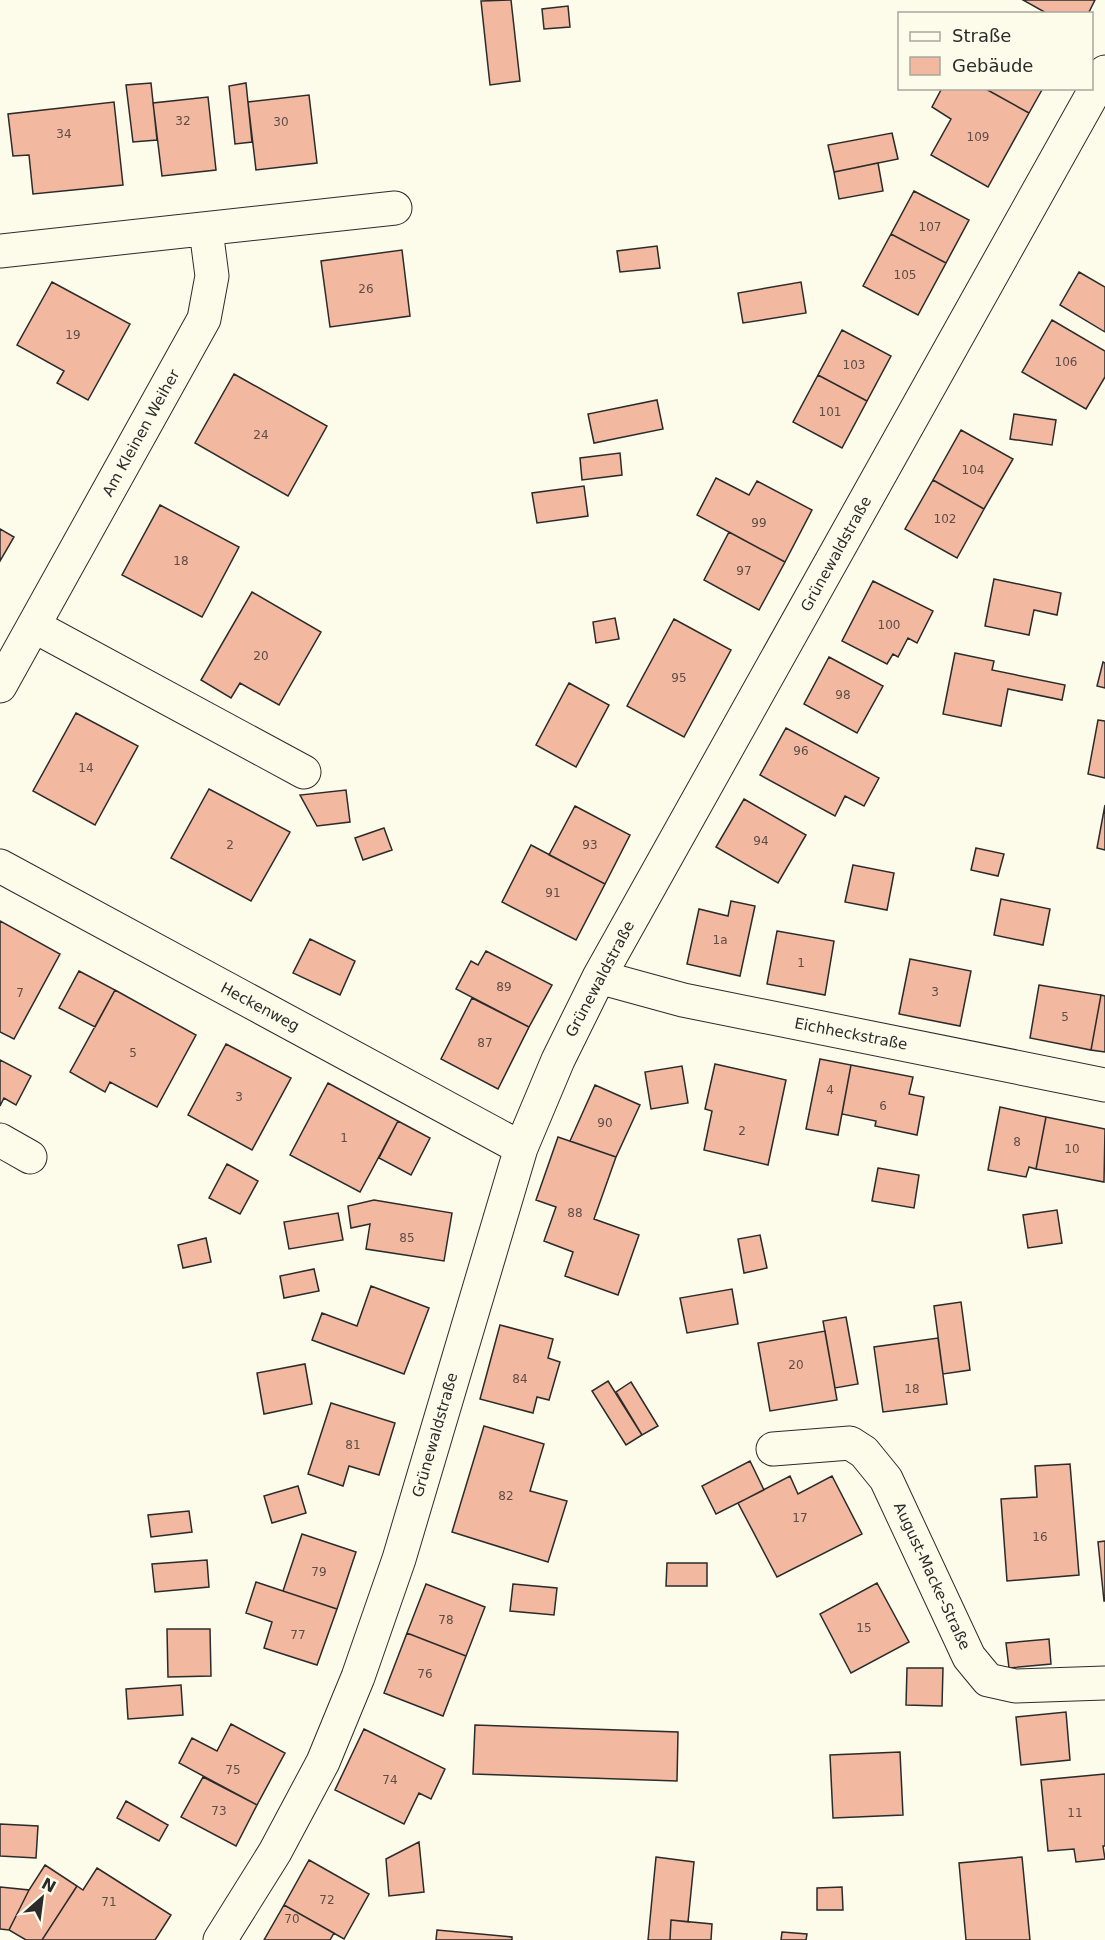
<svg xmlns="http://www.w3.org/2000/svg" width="1105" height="1940" viewBox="0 0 1105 1940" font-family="'DejaVu Sans',sans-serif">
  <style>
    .building { fill: #f2b8a0; stroke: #2b2b2b; stroke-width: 1.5 }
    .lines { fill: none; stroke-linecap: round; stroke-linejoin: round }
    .minor-casing { stroke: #2b2b2b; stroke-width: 35 }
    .minor { stroke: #fdfbea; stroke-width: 33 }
    .labels { text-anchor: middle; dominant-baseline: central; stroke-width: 4.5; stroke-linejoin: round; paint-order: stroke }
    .number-label { font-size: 12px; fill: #5d4e48 }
    .street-label { font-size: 15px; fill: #2b2b2b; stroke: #fdfbea }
  </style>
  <rect width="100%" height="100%" fill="#fdfbea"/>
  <!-- building -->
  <path class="building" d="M511,0L520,81L490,85L481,1Z
    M1023,0H1095L1088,14H1048Z
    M568,6L570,27L544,29L542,9Z
    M151,83L157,140L133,142L126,85Z
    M246,83L252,142L235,144L229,86Z
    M942,88H984L1029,113L988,187L931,155L951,119L932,107Z
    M984,88H1043L1029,113Z
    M309,95L317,163L256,170L248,102Z
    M208,97L216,170L162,176L153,103Z
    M114,102L123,185L33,194L29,155L13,156L8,114Z
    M892,133L898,159L834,172L828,145Z
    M878,163L883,191L839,199L834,172Z
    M914,191L969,220L946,263L891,234Z
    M891,234L946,263L918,315L863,286Z
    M657,246L660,268L620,272L617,251Z
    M402,250L410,316L330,327L321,261Z
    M1079,272L1105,287V332L1060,305Z
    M52,282L130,324L88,400L57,383L64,371L17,345Z
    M801,282L806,313L743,323L738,293Z
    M1052,320L1105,351V377L1086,409L1022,372Z
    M842,330L891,356L867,401L818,375Z
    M234,374L327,426L288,496L195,443Z
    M818,375L867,401L842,448L793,422Z
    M657,400L663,429L594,443L588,414Z
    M1014,414L1056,420L1052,445L1010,439Z
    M961,430L1013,459L984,509L933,480Z
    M620,453L622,475L582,480L580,458Z
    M716,478L749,495L757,481L812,510L785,562L697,515Z
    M933,480L984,509L957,558L905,529Z
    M584,486L588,516L537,523L532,493Z
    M160,505L239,547L202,617L122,575Z
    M0,529L14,537L0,561Z
    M729,532L785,562L759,610L704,580Z
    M994,579L1061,593L1057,615L1034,610L1029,635L985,626Z
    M873,581L933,611L917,643L908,638L898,657L893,654L887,664L842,641Z
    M252,592L321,632L279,705L240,683L231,698L201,680Z
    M615,618L619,639L596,643L593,622Z
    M674,619L731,650L684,737L627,706Z
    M955,653L994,661L992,670L1065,685L1062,700L1008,689L1001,726L943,714Z
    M829,657L883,686L857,733L804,704Z
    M1103,662L1105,663V688L1097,686Z
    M569,683L609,705L576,767L536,745Z
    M76,713L138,746L95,825L33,791Z
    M1098,720L1105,721V778L1088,774Z
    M786,728L879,778L864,806L845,796L835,816L760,775Z
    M209,789L290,832L251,901L171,858Z
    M346,790L350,822L317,826L300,795Z
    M744,799L806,835L778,883L716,847Z
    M1105,805V850L1097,848Z
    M575,806L630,835L605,884L549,855Z
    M384,828L392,850L363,860L355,838Z
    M531,845L605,884L576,940L502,902Z
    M976,848L1004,854L998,876L971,870Z
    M853,865L894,873L887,910L845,902Z
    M1001,899L1050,909L1043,945L994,935Z
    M731,901L755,906L740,976L687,964L699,909L728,916Z
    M0,921L60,954L14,1039L0,1032Z
    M777,931L834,941L825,995L767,984Z
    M310,939L355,961L340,995L293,973Z
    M486,951L552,985L529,1027L456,989L471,961L478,965Z
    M910,959L971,971L960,1026L899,1014Z
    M79,971L115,990L95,1027L59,1008Z
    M1039,985L1101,995L1091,1050L1030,1038Z
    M115,990L196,1035L157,1107L110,1082L105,1092L70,1072Z
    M1101,995L1105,996V1052L1091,1050Z
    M472,998L529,1027L498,1089L441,1059Z
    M226,1044L291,1078L252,1150L188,1115Z
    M820,1059L851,1065L838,1135L806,1129Z
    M0,1060L31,1076L16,1105L4,1098L0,1106Z
    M715,1064L786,1080L768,1165L704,1150L712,1111L705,1109Z
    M851,1065L913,1077L909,1094L924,1097L917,1135L875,1126L876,1121L842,1114Z
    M682,1066L688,1103L651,1109L645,1072Z
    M328,1083L398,1121L360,1192L290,1155Z
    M595,1085L640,1105L616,1157L570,1141Z
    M1000,1107L1046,1117L1036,1169L1029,1167L1026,1177L988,1170Z
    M1046,1117L1105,1129L1104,1182L1036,1169Z
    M398,1121L430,1138L411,1175L379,1158Z
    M558,1137L616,1157L594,1219L639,1235L618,1295L565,1276L573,1252L544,1241L556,1207L536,1200Z
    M227,1164L258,1181L240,1214L209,1198Z
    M878,1168L919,1175L914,1208L872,1201Z
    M374,1200L452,1213L444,1261L366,1249L370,1224L351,1228L348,1206Z
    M1057,1210L1062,1243L1028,1248L1023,1215Z
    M338,1213L343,1240L289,1249L284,1222Z
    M760,1235L767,1268L744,1273L738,1239Z
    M206,1238L211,1262L183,1268L178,1245Z
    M314,1269L319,1291L284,1298L280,1276Z
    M371,1286L429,1308L404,1374L312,1340L322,1313L357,1326Z
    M732,1289L738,1324L687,1333L680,1298Z
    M961,1302L970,1370L943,1374L934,1306Z
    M846,1317L858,1384L835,1388L823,1321Z
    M500,1325L553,1339L548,1358L560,1362L549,1400L537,1397L533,1413L480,1399Z
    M825,1331L837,1400L770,1411L758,1343Z
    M938,1338L947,1404L883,1412L874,1347Z
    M305,1364L312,1404L264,1414L257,1373Z
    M608,1381L642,1435L626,1445L592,1391Z
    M631,1382L658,1426L642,1435L616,1392Z
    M331,1403L395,1423L379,1475L349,1466L343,1486L308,1474Z
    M484,1426L544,1444L530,1491L567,1501L548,1562L452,1532Z
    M750,1461L764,1490L716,1514L702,1486Z
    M1070,1464L1079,1575L1007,1581L1001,1499L1037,1497L1035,1466Z
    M790,1476L798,1494L832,1476L862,1534L777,1577L738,1503Z
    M298,1486L306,1513L272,1523L264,1496Z
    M189,1511L192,1532L151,1537L148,1515Z
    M302,1534L356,1552L337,1609L283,1591Z
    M1105,1541V1601H1104L1098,1542Z
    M207,1560L209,1587L155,1592L152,1564Z
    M667,1563H707V1586H666Z
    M256,1582L337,1609L317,1665L264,1648L272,1622L246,1613Z
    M877,1583L909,1642L851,1673L820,1614Z
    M426,1584L485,1607L466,1656L407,1633Z
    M513,1584L557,1588L554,1615L510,1611Z
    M167,1629H210L211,1676L168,1677Z
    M407,1633L466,1656L443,1716L384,1693Z
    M1049,1639L1051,1664L1009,1668L1006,1643Z
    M907,1668H943L942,1706L906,1705Z
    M181,1685L183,1715L128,1719L126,1689Z
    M1066,1712L1070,1760L1021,1765L1016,1717Z
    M231,1724L285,1753L257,1805L179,1763L192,1738L217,1751Z
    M475,1725L678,1732L677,1781L473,1774Z
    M364,1729L445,1769L431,1799L419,1793L404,1824L335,1790Z
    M900,1752L903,1815L833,1818L830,1755Z
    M1105,1774V1846H1103L1105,1859L1076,1862L1074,1849L1048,1851L1041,1780Z
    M203,1777L257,1805L236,1846L181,1817Z
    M126,1801L168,1825L159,1841L117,1818Z
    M0,1824L38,1826L36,1858L0,1856Z
    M419,1842L424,1892L389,1896L386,1859Z
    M656,1857L694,1862L688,1922L671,1920L670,1940H648Z
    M1022,1857L1030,1940H966L959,1863Z
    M309,1860L369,1894L344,1939L284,1905Z
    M45,1865L77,1886L42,1940H26L9,1930L29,1890Z
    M97,1868L171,1915L155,1940H42L77,1886L83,1890Z
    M0,1887L29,1890L9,1930L0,1929Z
    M842,1887L843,1910H817V1888Z
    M284,1905L334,1933L330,1940H264Z
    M671,1920L712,1924L711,1940H670Z
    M437,1930L512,1937V1940H436Z
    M782,1932L807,1934L806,1940H781Z"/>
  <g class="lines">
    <!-- minor casing -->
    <g class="minor-casing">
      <path id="minor" d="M0,251L395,208
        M34,626L304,772
        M0,686L204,319L212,276L206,230
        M0,866L521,1148
        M599,977L683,1000L1105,1085
        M0,1140L30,1157
        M773,1449L850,1443L864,1452L886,1479L969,1657L988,1680L1015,1686L1105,1683
        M220,1940L275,1852L323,1762L358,1677L399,1559L521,1148L558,1060L599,977L1105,72"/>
    </g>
    <!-- minor -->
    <use href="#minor" class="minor"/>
  </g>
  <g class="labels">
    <!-- number labels -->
    <g class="number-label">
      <text x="183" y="121">32</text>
      <text x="281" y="122">30</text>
      <text x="64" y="134">34</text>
      <text x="978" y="137">109</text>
      <text x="930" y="227">107</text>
      <text x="905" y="275">105</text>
      <text x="366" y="289">26</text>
      <text x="73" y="335">19</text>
      <text x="1066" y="362">106</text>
      <text x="854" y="365">103</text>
      <text x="830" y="412">101</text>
      <text x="261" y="435">24</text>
      <text x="973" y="470">104</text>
      <text x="945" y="519">102</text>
      <text x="759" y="523">99</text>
      <text x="181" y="561">18</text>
      <text x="744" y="571">97</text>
      <text x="889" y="625">100</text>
      <text x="261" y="656">20</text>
      <text x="679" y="678">95</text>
      <text x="843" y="695">98</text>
      <text x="801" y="751">96</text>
      <text x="86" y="768">14</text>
      <text x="761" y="841">94</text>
      <text x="230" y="845">2</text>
      <text x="590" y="845">93</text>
      <text x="553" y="893">91</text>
      <text x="720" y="940">1a</text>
      <text x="801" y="963">1</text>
      <text x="504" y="987">89</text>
      <text x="935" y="992">3</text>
      <text x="20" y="993">7</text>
      <text x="1065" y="1017">5</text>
      <text x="485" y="1043">87</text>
      <text x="133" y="1053">5</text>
      <text x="830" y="1090">4</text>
      <text x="239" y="1097">3</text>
      <text x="883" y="1106">6</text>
      <text x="605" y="1123">90</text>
      <text x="742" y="1131">2</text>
      <text x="344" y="1138">1</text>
      <text x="1017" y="1142">8</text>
      <text x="1072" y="1149">10</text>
      <text x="575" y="1213">88</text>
      <text x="407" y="1238">85</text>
      <text x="796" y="1365">20</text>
      <text x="520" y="1379">84</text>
      <text x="912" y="1389">18</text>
      <text x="353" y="1445">81</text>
      <text x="506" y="1496">82</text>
      <text x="800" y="1518">17</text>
      <text x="1040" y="1537">16</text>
      <text x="319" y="1572">79</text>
      <text x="446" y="1620">78</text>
      <text x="864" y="1628">15</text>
      <text x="298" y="1635">77</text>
      <text x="425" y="1674">76</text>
      <text x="233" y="1770">75</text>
      <text x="390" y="1780">74</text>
      <text x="219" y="1811">73</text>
      <text x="1075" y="1813">11</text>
      <text x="327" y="1900">72</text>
      <text x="109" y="1902">71</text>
      <text x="292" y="1919">70</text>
    </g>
    <!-- street labels -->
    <g class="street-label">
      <text transform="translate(141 433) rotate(-61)">Am Kleinen Weiher</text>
      <text transform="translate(836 554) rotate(-61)">Grünewaldstraße</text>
      <text transform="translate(600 979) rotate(-62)">Grünewaldstraße</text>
      <text transform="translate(260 1007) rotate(28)">Heckenweg</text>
      <text transform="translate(851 1034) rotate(11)">Eichheckstraße</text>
      <text transform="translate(435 1435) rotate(-74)">Grünewaldstraße</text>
      <text transform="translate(932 1576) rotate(65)">August-Macke-Straße</text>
    </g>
  </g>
  <!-- legend -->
  <rect x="898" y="12" width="195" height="78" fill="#fdfbea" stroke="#a9a89e" stroke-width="1.5"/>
  <rect x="910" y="32" width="30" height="9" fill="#fdfbea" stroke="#a9a89e" stroke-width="1.5"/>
  <text x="952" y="42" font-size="18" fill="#2b2b2b">Straße</text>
  <rect x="910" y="57" width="30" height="18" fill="#f2b8a0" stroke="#a9a89e" stroke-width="1.5"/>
  <text x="952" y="72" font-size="18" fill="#2b2b2b">Gebäude</text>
  <!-- north arrow -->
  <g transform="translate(42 1898) rotate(28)" stroke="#fdfbea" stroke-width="4.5" paint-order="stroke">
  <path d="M0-4.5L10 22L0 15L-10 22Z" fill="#2b2b2b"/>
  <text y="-9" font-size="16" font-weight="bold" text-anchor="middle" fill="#2b2b2b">N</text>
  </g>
</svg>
